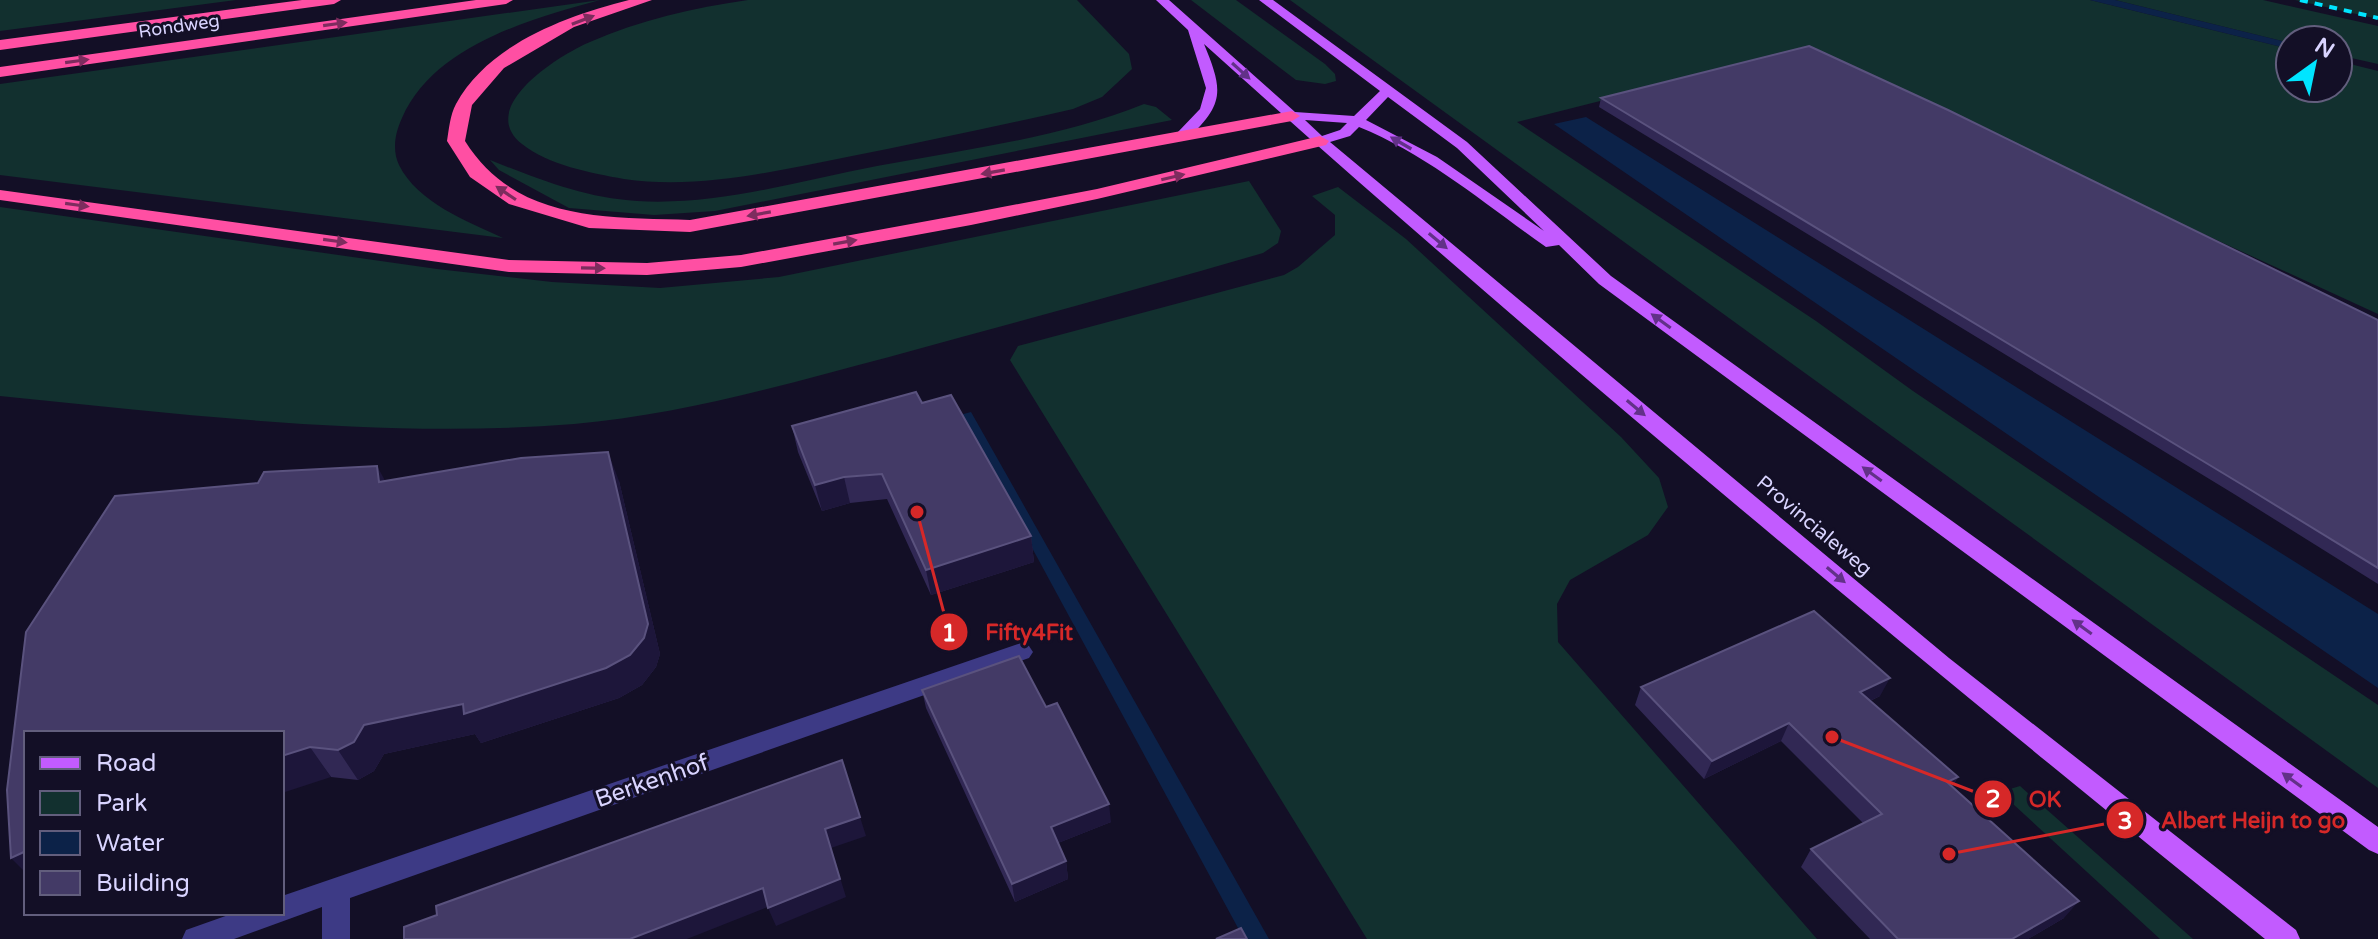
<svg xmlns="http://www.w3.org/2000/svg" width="2378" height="939" viewBox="0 0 2378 939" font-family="'Varela Round',sans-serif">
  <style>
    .green { fill: #12302f }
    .water { fill: #0c2248 }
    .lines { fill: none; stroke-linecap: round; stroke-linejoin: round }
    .minor { fill: #3d3a85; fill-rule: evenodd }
    .major { fill: #c25bff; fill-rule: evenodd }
    .highway { fill: #ff4fa3; fill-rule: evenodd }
    .rail { stroke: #00e5ff; stroke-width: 4; stroke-dasharray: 8 7; stroke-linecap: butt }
    .wall { fill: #312854 }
    .shaded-wall { fill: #1d163a }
    .building { fill: #433a66; stroke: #5a527e; stroke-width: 2 }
    .oneway { fill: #7d2c5e }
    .oneway2 { fill: #623188 }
    .labels { text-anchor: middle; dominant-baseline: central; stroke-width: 6; stroke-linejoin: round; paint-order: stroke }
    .far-street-label { font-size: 18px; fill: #d9d4ff; stroke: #130f26 }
    .street-label { font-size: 20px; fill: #d9d4ff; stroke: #130f26 }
    .near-street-label { font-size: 24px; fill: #d9d4ff; stroke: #130f26 }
    .leader { fill: none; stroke: #d62828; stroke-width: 3 }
    .callout-dot { fill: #d62828; stroke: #130f26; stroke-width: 3 }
    .mark-label { font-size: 24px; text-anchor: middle; font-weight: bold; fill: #fff }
    .callout-label { font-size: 22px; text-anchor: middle; font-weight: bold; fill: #d62828; stroke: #130f26; stroke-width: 6; stroke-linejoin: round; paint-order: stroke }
  </style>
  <rect width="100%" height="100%" fill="#130f26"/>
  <!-- green -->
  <path class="green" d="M0,0H236L0,31Z
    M600,0C531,19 434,45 402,118C395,133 392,150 399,165C418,203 467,221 503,238L0,175V84Z
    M748,0H1077L1129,54L1132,69L1102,97L1073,109C998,126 922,142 847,157C775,171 698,190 624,179C591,173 548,165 522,144C475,107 561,54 590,42C640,20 693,8 748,0Z
    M1191,0H1236L1325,64L1335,74L1336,81L1325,84L1296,80Z
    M1290,0H2090L2290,49V88H2338V61L2378,71V314L1802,50L1517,122L1816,321L1913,391L2378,705V788Z
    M2115,0H2263L2378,26V64L2338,55V40H2290V43Z
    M2295,0H2378V19Z
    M1144,104L1156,107L1172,120L715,211L654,215L569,208L499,170L490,160C538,179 584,198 637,201C717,206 799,181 877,166C967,149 1059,138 1144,104Z
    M1249,181L1281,231L1278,243L1263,253C1139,289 1014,323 889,357C787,384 680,415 574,424C383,439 190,415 0,396V207L437,269L552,282L660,288L779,277Z
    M1338,187L1406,239L1621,437L1659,478L1668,507L1648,535L1570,580L1557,604L1558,642L1817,939H1367L1010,360L1018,346L1284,275L1298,267L1335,235V215L1312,196Z
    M2020,786L2193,939H2160L2000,792Z"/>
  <!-- water -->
  <path class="water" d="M2090,0H2115L2290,43V49Z
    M1586,117L2378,614V688L1554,124Z
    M971,412L1269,939H1244L960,415Z"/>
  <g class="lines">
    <!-- minor -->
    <path class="minor" d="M1021,643L1029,646L1033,652L1029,658L350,898V939H322V907L234,939H182L186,930L234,913H282V896Z"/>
    <!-- major -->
    <path class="major" d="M1156,0H1169L1295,112L1354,116L1380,91L1259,0H1273L1467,142L1611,276L2378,827V854L2369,850L1599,284L1559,245L1546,247C1486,205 1428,155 1359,127L1350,136L1330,142L1949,658L2296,930L2300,939H2265C1905,648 1548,354 1204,44C1223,90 1225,104 1187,139H1177V133L1200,109L1206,88L1188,30ZM1388,97L1457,148L1544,231L1437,157L1366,120ZM1305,120L1347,123L1340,130L1322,136Z"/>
    <!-- highway -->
    <path class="highway" d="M302,0H341L334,4L0,50V40Z
      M476,0H513L506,4L0,77V67Z
      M629,0H652L574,27L504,68L472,105L465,141C516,222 604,217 690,220L1292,111L1300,116L1292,121L690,232L589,228L509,204L470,177L447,141C449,129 450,115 456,104C489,44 566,16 629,0Z
      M1320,136L1329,141L1326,145L1097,199L971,225L741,267L647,275L509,272L0,200V190L509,260L647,263L741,255L971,213L1097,189Z"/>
    <!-- rail -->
    <path class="rail" d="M2300,0L2378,18"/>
  </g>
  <!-- wall -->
  <path class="wall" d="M1601,98L2378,320V584L2234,494L1599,107Z
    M922,403L1031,536L1034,562L931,595L887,499L850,503L822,511L798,452L792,426Z
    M386,481H619L660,654L656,667L642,685L619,698L481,743L475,734L384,754L374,771L358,780L331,777L115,496Z
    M1641,687L1880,696L1870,701L1958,777L1952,787L2064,918L2028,939H1870L1801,867L1811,849L1863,823L1781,741L1704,779L1635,705Z
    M922,690L1046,707L1111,822L1058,843L1066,861L1068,879L1015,902L926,708Z"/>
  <!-- shaded-wall -->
  <path class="shaded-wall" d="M608,452L619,481L660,654L656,667L642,685L619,698L481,743L475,734L384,754L374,771L358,780L338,750L364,725Z
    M377,466L393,495L379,482Z
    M844,477L850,503L822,511L815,485Z
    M1031,536L1034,562L931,595L926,570Z
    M1890,678L1880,696L1850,710L1860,692Z
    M1789,723L1781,741L1704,779L1712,761Z
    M310,747L331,777L282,793V756Z
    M1958,777L1946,795L1947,782Z
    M1109,804L1111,822L1053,845L1051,827Z
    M860,817L866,836L831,848L846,897L776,926L768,908L825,829Z
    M26,851V873L11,858Z
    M1066,861L1068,879L1015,902L1012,884Z
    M763,888L770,906L687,939H630Z
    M2079,901L2064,918L2028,939H2012Z"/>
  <!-- building -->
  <path class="building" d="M1809,46L1948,110L2378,320V568L2241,484L1601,98Z
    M916,392L922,403L951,395L1031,536L926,570L882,474L844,477L815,485L792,426Z
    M608,452L648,624L644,638L630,655L606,668L464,714L463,704L364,725L354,742L338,750L310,747L282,756V733H26V851L11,858L7,790L26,632L115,496L258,483L264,472L377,466L379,482L521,458Z
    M1814,611L1890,678L1860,692L1958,777L1947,782L2079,901L2012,939H1898L1811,849L1882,814L1789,723L1712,761L1641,687Z
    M1019,656L1046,707L1057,703L1109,804L1051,827L1066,861L1012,884L922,690Z
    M842,760L860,817L825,829L840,879L768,908L763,888L630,939H404V927L437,915L436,906Z
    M1241,928L1247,939H1216Z"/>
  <!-- one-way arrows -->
  <defs><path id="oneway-solid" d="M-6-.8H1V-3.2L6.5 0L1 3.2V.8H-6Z" transform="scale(2)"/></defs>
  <g class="oneway">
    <use href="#oneway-solid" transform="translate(583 20) rotate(-21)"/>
    <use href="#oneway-solid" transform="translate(335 24) rotate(-8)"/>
    <use href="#oneway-solid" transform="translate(77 61) rotate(-8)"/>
    <use href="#oneway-solid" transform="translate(993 172) rotate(170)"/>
    <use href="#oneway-solid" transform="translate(1173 177) rotate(-13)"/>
    <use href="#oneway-solid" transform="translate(506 193) rotate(-146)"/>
    <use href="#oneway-solid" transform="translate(77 205) rotate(8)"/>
    <use href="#oneway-solid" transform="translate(759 214) rotate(170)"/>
    <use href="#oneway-solid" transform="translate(335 241) rotate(8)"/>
    <use href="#oneway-solid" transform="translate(845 242) rotate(-10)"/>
    <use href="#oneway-solid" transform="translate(593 268) rotate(1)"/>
  </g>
  <g class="oneway2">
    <use href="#oneway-solid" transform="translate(1241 71) rotate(42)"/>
    <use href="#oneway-solid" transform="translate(1401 143) rotate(-150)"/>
    <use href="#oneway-solid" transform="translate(1438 241) rotate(40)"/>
    <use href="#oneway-solid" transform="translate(1661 321) rotate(-144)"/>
    <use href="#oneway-solid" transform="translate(1636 408) rotate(40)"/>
    <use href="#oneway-solid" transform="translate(1872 474) rotate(-144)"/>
    <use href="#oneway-solid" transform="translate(1836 575) rotate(40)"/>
    <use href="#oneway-solid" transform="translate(2082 627) rotate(-144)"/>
    <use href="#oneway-solid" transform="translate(2292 780) rotate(-144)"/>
  </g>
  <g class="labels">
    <!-- far-street labels -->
    <g class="far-street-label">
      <text transform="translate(179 26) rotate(-8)">Rondweg</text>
    </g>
    <!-- street labels -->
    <g class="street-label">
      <text transform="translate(1814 526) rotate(40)">Provincialeweg</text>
    </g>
    <!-- near-street labels -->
    <g class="near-street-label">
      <text transform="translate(652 781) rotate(-19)">Berkenhof</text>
    </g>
  </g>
  <!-- callouts -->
  <path class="leader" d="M917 512L949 632M1832 737L1993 799M1949 854L2125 820"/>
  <g class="callout-dot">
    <circle cx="917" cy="512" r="8"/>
    <circle cx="1832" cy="737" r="8"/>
    <circle cx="1949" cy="854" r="8"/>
    <circle cx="949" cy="632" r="20"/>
    <circle cx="1993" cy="799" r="20"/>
    <circle cx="2125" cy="820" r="20"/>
  </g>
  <g class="mark-label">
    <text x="949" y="641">1</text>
    <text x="1993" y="807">2</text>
    <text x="2125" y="829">3</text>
  </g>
  <g class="callout-label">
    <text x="1029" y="640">Fifty4Fit</text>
    <text x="2045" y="807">OK</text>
    <text x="2253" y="828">Albert Heijn to go</text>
  </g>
  <!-- legend -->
  <rect x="24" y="731" width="260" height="184" fill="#130f26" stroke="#625e7d" stroke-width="2"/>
  <rect x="40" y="757" width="40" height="12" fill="#c25bff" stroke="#625e7d" stroke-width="2"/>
  <text x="96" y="771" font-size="24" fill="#d9d4ff">Road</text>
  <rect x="40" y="791" width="40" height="24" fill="#12302f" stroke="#625e7d" stroke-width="2"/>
  <text x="96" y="811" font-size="24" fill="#d9d4ff">Park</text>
  <rect x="40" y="831" width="40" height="24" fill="#0c2248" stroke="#625e7d" stroke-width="2"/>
  <text x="96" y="851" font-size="24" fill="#d9d4ff">Water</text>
  <rect x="40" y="871" width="40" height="24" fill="#433a66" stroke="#625e7d" stroke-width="2"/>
  <text x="96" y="891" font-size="24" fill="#d9d4ff">Building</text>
  <!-- north arrow -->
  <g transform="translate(2314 64) rotate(33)"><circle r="38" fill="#130f26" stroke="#625e7d" stroke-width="2"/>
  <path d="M0-6L14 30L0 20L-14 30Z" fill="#00e5ff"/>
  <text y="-12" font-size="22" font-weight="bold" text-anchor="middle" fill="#d9d4ff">N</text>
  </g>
</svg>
